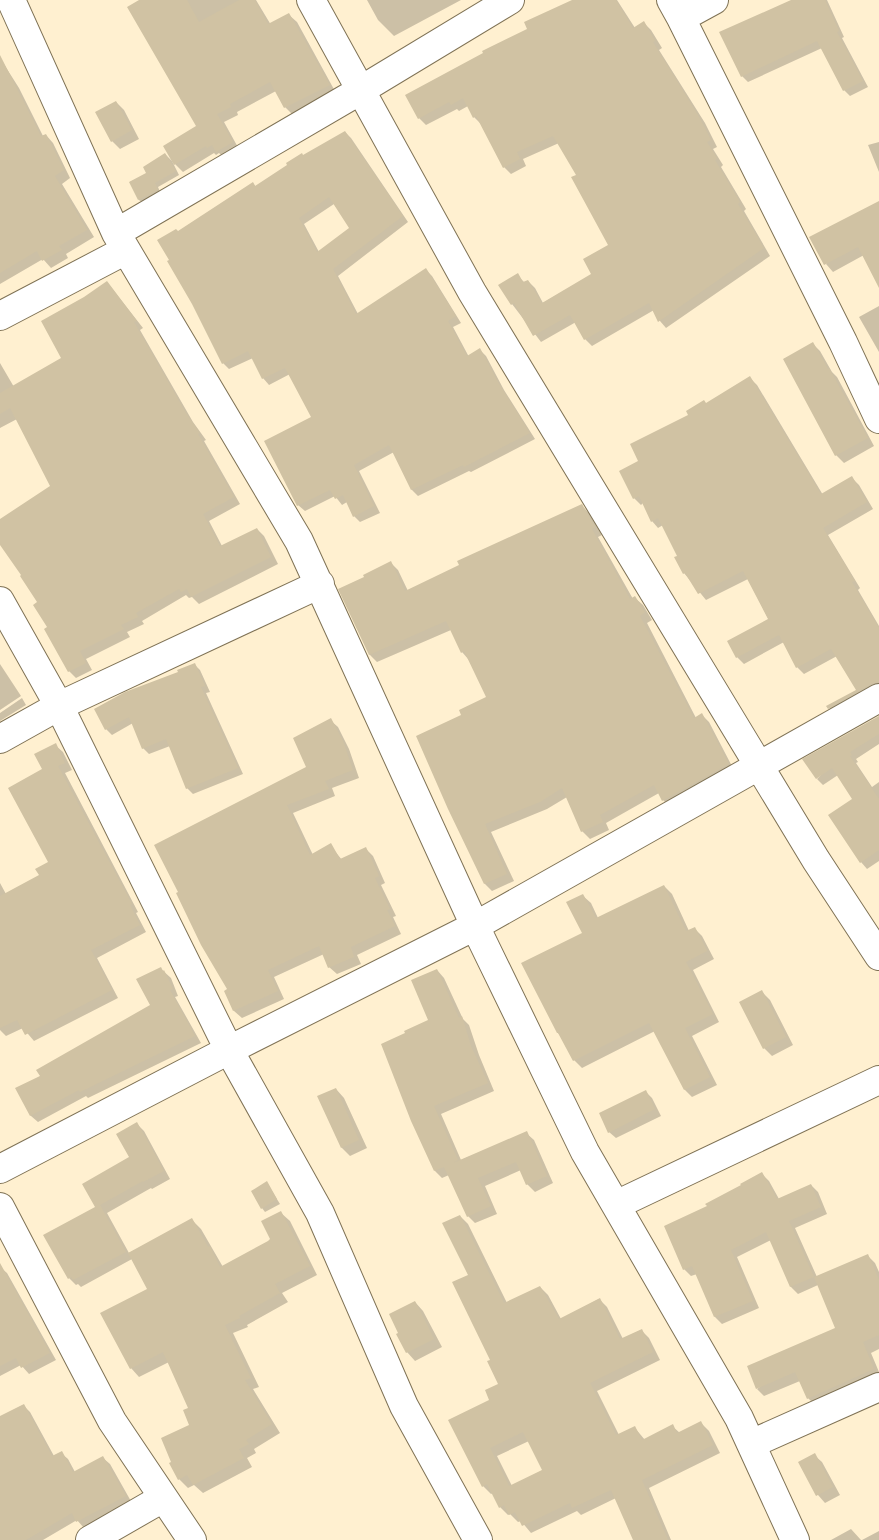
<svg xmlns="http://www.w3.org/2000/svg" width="879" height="1540" viewBox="0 0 879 1540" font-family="'Archivo Narrow',sans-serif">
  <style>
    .shadow { fill: #0003; fill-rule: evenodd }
    .building { fill: #d0c2a3; fill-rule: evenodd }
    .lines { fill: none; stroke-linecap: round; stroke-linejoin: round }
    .minor-casing { stroke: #7f7255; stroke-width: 30 }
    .minor { stroke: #fff; stroke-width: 28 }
  </style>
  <rect width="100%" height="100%" fill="#fff0d0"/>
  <!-- shadow -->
  <path class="shadow" d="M141,0H256L271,25L289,15L297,22L336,93L293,115L285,107L276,91L237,112L238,115L224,122L240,151L225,159L219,153L216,155L214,153L183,172L172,161L179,175L158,187L161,194L143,203L139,200L130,182L148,174L165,154L172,161L197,126Z
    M367,0H461L394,36L378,20Z
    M575,0H617L635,28L644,23L651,30L662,48L659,50L705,123L717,147L713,149L723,165L721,167L746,209L744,211L770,256L666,328L660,321L654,310L592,346L585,339L576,322L541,342L512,304L500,285L517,275L525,283L528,281L535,288L543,303L593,274L610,245L577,175L559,143L523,159L526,166L511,174L504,167L481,124L474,117L468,106L459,111L457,109L426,125L419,118L529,29Z
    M793,0H827L844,37L842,38L868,87L850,96L844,90L822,48L748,82L742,76Z
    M0,58L19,88L43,136L46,135L53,143L70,178L62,184L94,237L66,254L68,258L51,268L43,259L0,284Z
    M116,102L124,110L139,139L120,149L112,141Z
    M345,132L351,138L408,222L338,276L358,314L426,270L432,276L461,323L453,327L469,357L480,350L486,356L504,390L535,439L471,472L469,471L418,496L412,490L394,452L359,471L380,513L360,522L354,516L347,502L342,505L335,496L305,511L298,505L313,418L290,374L269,385L263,378L253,358L229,369L223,363L178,232L253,183L256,187ZM334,204L351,228L319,252L304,224Z
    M879,142V172L868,145Z
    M879,202V274L864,255L833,272L826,264Z
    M107,282L143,328L140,330L193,422L206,440L204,441L240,504L209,521L222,546L257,529L264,536L278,564L199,604L192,597L189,598L186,595L142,621L144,624L127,632L130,637L86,659L92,670L76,678L69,671L39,602L0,535V521L52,486L17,419L0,428V363L14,387L63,358L85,298Z
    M879,306V352L859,317Z
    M813,344L820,351L832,372L837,377L874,446L844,463L836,455L784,359Z
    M750,378L757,385L823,495L852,478L859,485L873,509L828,535L860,588L858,590L879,626V691L836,715L829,708L857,690L837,656L804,674L797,667L784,642L744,664L737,657L769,620L748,579L706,600L684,573L676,558L678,556L663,525L658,528L652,521L643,503L641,505L634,498L640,461L690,415L706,404Z
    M582,506L589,513L602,535L598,537L633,599L635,598L643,605L652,620L647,623L696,718L702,715L709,722L735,772L671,808L663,800L659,793L606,823L609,830L590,839L582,831L567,797L547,809L491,832L514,881L492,891L485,884L449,809L463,716L488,698L469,660L462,652L451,630L377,662L370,655L340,589L366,578L391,563L398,570L408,591Z
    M0,664L21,696L0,710Z
    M194,664L200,670L210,692L206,693L243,774L193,794L187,788L170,746L149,754L143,748L133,723L112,735L106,729L180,673Z
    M22,698L26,705L0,721V713Z
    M879,717V744L856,759L858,762L856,763L872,787L879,782V861L867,869L861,862L854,799L838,775L823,785L817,779Z
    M330,720L338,727L349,749L359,778L332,788L335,796L293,813L313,855L330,845L342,860L366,849L373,856L385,883L381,885L396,916L393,917L401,934L357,955L361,964L337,974L329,967L324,954L274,977L284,999L242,1018L234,1011L226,991L229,990L202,944L308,768Z
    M55,745L63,752L72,770L65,773L138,912L136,913L146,932L97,958L118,998L34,1041L23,1028L6,1036L0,1030V883L6,894L41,876L50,863L44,770Z
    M664,886L672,894L689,931L694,928L702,936L714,959L693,970L719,1022L692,1036L717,1085L692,1097L685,1090L655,1031L582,1068L574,1060L562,1037L558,1033L583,933V896L591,903L598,918Z
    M161,969L171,978L178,996L175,997L201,1043L88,1098L86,1096L38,1122L31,1116L17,1089L41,1076L152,1006Z
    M437,970L444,978L463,1019L469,1025L479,1055L494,1091L441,1114L461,1160L526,1133L534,1140L553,1183L535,1192L527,1184L521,1170L485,1186L497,1214L475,1223L468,1216L449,1175L442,1178L435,1171L430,1020Z
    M762,992L770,1000L793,1045L772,1056L764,1048Z
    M336,1089L344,1098L367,1148L350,1156L342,1148Z
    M645,1091L652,1098L661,1116L616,1138L609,1132Z
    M137,1124L144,1131L170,1179L152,1189L151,1188L107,1213L129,1253L192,1220L201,1229L223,1267L271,1240L281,1213L290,1221L317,1275L282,1293L288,1302L247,1325L248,1327L233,1333L259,1387L253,1389L280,1433L254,1449L256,1453L247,1458L252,1467L203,1493L194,1485L188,1488L179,1479L191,1426L190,1408L169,1362L139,1377L131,1368L149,1289L132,1259L81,1287L78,1284L76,1285L69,1278L96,1207L131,1157Z
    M762,1174L769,1181L779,1199L811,1185L818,1192L827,1214L795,1228L817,1277L868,1256L875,1263L879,1272V1349L871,1353L879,1372V1377L815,1405L808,1398L800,1381L764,1396L757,1389L837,1328L818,1285L798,1294L791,1287L771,1240L737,1257L759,1308L722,1324L715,1317L697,1274L691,1276L684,1269L708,1207Z
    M267,1183L280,1204L265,1212L262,1208Z
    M460,1216L468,1224L507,1303L540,1287L548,1295L561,1319L599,1299L607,1307L623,1339L641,1330L649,1338L660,1360L597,1391L619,1435L635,1428L645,1440L672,1426L680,1433L701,1423L709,1431L720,1453L649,1488L671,1540H634L616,1498L581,1515L577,1511L531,1533L521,1521L518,1522L510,1514L508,1515L500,1507L493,1493L491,1494L483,1486L491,1400L500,1384L469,1275ZM529,1441L543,1470L512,1486L497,1456Z
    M0,1267L7,1273L56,1360L29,1374L21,1365L0,1376Z
    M415,1302L423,1311L442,1347L415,1361L407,1352Z
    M23,1405L30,1412L54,1456L61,1453L68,1459L75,1472L103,1458L110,1464L132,1503L84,1528L77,1520L43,1540H0V1417Z
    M814,1455L822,1462L840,1495L825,1503L818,1495L800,1462Z
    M851,1529L861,1540H831Z
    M879,1531V1540H862Z"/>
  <!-- building -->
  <path class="building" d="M139,0H187L199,22L239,0H255L268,24L289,13L330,85L284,108L270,82L230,104L231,107L217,114L233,142L216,152L212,145L207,148L206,146L174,165L163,146L196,126L127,7Z
    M572,0H616L633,28L644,21L655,41L653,42L698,115L711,140L707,142L717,158L715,160L740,202L738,204L764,248L658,322L649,303L584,340L570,315L533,336L514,303L511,305L498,285L518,273L523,282L528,280L542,303L591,274L583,259L608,245L571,177L576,175L553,136L517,152L520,159L503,168L476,116L473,118L463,98L451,105L449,102L418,119L405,95L483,53L482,51L527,29L524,22Z
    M791,0H825L839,31L837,32L863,81L843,91L817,41L741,77L719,32Z
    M0,55L41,136L46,134L64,170L55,176L87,230L59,246L62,250L42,261L37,251L0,273Z
    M116,101L132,130L111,142L95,112Z
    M345,131L403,216L333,269L356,314L426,268L456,316L448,321L467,356L480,348L498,382L530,433L464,467L463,465L411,490L389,445L354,465L374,506L353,517L343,495L335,499L330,490L297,506L264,441L311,417L285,368L262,379L248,351L222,364L192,304L167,261L169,260L157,240L176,229L178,231L253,182L255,186L287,165L286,163L302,153L303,155ZM329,197L349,228L317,252L299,218Z
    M165,153L176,171L155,183L158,190L138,200L129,182L146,173L143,167Z
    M879,201V288L858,247L824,265L809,237Z
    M107,281L137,321L134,322L186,413L200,433L198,434L234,497L203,514L220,546L257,528L271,557L191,597L187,589L181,592L179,589L136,613L138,617L121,625L124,629L80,651L86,663L68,672L44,629L47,627L33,605L37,602L20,576L21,575L0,545V519L50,486L10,408L0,414V393L61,358L41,321L84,297Z
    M813,342L828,369L829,368L868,438L835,456L783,359Z
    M750,376L821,494L852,476L867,502L823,528L855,581L852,582L879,628V682L871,684L828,709L826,706L856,690L831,649L796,668L779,635L736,658L727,641L768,619L743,571L698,594L685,573L683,574L674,557L677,556L658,518L651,522L639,496L633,499L619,471L638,461L630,444L688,415L686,411L704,400L706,403Z
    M582,504L595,527L592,529L630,599L635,596L645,612L640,616L694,718L702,713L729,764L662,801L654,785L600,815L603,822L581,832L562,788L540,802L485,824L507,874L484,884L448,809L416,736L461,715L459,710L486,697L464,651L461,653L446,621L369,655L338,589L364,577L363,575L391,561L405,591L459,565L457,561Z
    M195,663L205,686L201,687L238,768L186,789L166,739L142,749L129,717L105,730L94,709L125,692L178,672L177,670Z
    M879,716V734L850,752L852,755L850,756L879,799V850L860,863L828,815L852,799L832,768L816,779L802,759Z
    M331,718L343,741L353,770L325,781L329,789L287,805L310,855L331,843L340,859L366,847L379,876L375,878L390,909L387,910L395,926L351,947L354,957L328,968L319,946L268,970L278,991L233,1011L224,991L227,989L201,945L176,893L178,892L154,845L306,767L293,738Z
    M56,743L65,763L58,766L132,904L130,905L140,925L91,950L112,990L25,1035L17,1020L0,1028V896L39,875L35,869L48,862L8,788L42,769L34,754Z
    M664,885L686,931L695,927L707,951L686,962L713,1014L685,1028L710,1077L684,1090L649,1023L573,1061L558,1033H557L521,963L582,933L566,902L583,894L596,918Z
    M161,967L163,971L164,970L173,989L170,990L195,1036L80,1092L79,1090L30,1116L15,1088L40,1076L36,1070L150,1005L136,979Z
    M437,969L459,1018L462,1016L471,1046L488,1083L434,1106L458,1160L453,1163L527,1131L547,1176L526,1185L516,1162L478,1178L491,1206L467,1217L444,1167L434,1171L411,1121L381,1044L405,1033L404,1031L428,1020L411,980Z
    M762,990L786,1037L763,1049L739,1002Z
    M336,1088L359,1140L341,1148L317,1096Z
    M646,1090L655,1109L608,1133L599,1113Z
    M137,1122L164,1171L143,1182V1181L100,1205L126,1252L73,1280L71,1277L68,1279L43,1235L95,1207L82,1184L129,1157L116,1134Z
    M762,1172L777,1199L811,1184L821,1207L789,1221L814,1277L790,1287L766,1232L731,1250L753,1301L714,1317L692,1266L683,1270L664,1226L707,1206L705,1204L741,1185L740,1184Z
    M267,1181L277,1199L261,1209L251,1191Z
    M281,1211L310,1266L275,1284L280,1293L239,1316L240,1318L225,1325L251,1378L245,1380L272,1424L246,1440L249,1444L239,1449L244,1458L193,1485L187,1475L178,1480L169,1463L171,1462L161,1438L189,1425L183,1410L188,1408L163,1352L130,1369L100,1313L147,1289L128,1253L192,1218L208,1247L210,1246L220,1267L268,1241L270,1239L261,1221Z
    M460,1215L504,1303L540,1286L559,1319L600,1298L620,1339L642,1329L653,1352L590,1383L616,1435L635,1426L642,1440L673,1424L677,1433L701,1421L713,1445L642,1480L668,1540H633L611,1490L572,1508L570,1503L522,1526L515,1512L509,1515L504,1505L499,1508L487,1484L482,1487L448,1420L489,1400L485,1390L498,1384L487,1361L490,1360L452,1282L468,1275L442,1223ZM523,1432L542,1470L509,1486L490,1448Z
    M868,1254L879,1280V1335L863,1342L874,1369L807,1399L795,1372L756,1389L747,1366L835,1328L814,1277Z
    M0,1263L50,1353L21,1368L16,1358L0,1366Z
    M415,1301L434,1339L406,1353L396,1334L398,1333L389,1314Z
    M24,1404L52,1456L62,1451L73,1472L103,1456L126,1496L76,1522L72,1513L26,1540H0V1416Z
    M815,1453L833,1487L816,1496L798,1462Z"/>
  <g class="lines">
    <!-- minor casing -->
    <g class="minor-casing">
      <path id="minor" d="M11,0L116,233L299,541L475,926L585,1152L739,1418L795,1540
        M311,0L472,292L816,860L879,956
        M671,0L681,18L843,342L879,419
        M681,18L714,0
        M116,233L361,90L510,0
        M0,316L126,250
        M0,601L59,706L229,1050L320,1213L404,1406L478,1540
        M0,739L59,706L320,584
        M0,1169L229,1050L475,926L879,698
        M616,1205L879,1080
        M0,1207L112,1421L192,1540
        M751,1444L879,1387
        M90,1540L163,1498"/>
    </g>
    <!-- minor -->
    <use href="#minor" class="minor"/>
  </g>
</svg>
